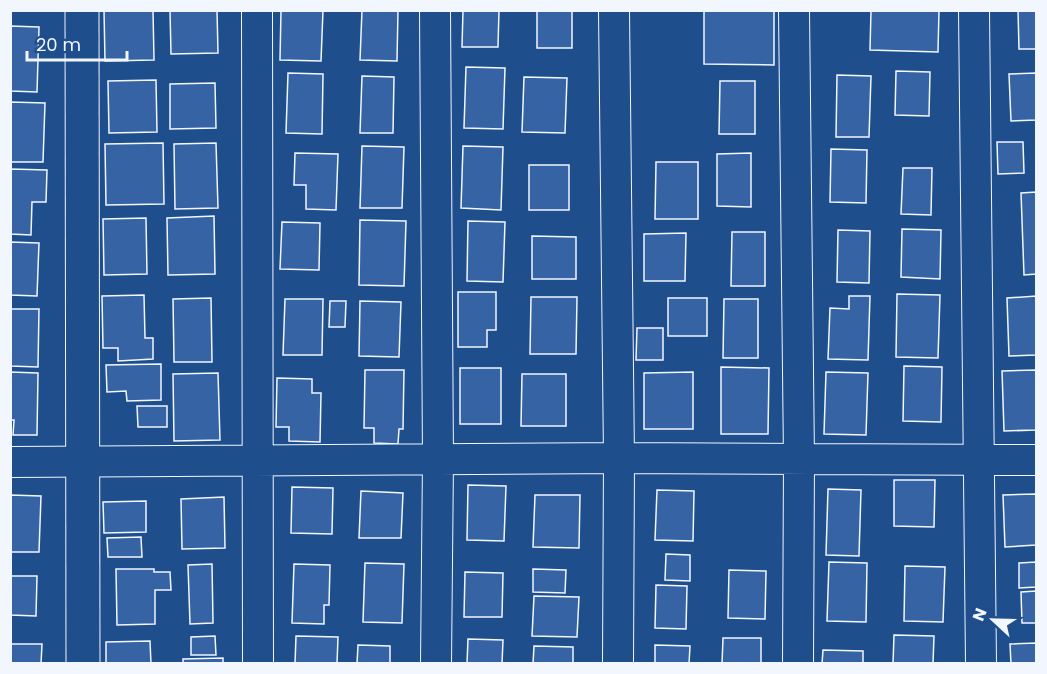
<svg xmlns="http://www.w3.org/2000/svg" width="1047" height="674" viewBox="0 0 1047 674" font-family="Poppins,sans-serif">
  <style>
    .building { fill: #3563a3; stroke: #f2f6ff; stroke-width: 1.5 }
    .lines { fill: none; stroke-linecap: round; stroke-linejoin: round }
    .street-casing { stroke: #f2f6ff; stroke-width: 32 }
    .secondary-casing { stroke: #f2f6ff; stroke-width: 35 }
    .street { stroke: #1f4e8c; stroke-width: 30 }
    .secondary { stroke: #1f4e8c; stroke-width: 33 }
  </style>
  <rect width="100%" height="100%" fill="#1f4e8c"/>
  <!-- building -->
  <path class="building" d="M104,10H153L154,60L105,61Z
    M170,10H217L218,53L171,54Z
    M281,10H323L321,61L280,60Z
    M362,10H398L397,61L360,60Z
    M463,10H499L498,47H462Z
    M537,10H572V48H537Z
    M704,10H774V65L704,64Z
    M871,10H939L938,52L870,50Z
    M1018,10H1036V49H1019Z
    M10,26L39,27L37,92L10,91Z
    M466,67L505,68L503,129L464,128Z
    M896,71L930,72L929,116L895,115Z
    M288,73L323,74L322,134L286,133Z
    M1036,73V120L1011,121L1009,74Z
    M837,75L871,76L869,137H836Z
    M362,76L394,77L393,133H360Z
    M524,77L567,78L565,133L522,132Z
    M156,80L157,132L109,133L108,81Z
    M720,81H755V134H719Z
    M215,83L216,128L170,129V84Z
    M10,102L45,103L43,162H10Z
    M997,142H1023L1024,173L998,174Z
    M163,143L164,204L106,205L105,144Z
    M216,143L218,208L175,209L174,144Z
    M362,146L404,147L402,208H360Z
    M463,146L503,147L501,210L461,208Z
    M831,149L867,150L866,203L830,202Z
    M295,153L338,154L336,210L306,209V185H294Z
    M751,153V207L717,206V154Z
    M656,162H698V219H655Z
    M529,165H569V210H529Z
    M903,168H932L931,215L901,214Z
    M10,169L47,170L46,202H32L31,235L10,234Z
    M1036,192V274L1024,275L1021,193Z
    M214,216L215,274L168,275L167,218Z
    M146,218L147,274L104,275L103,219Z
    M360,220L406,221L404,286L359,285Z
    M468,221L505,222L503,282L467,281Z
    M282,222L320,223L319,270L280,269Z
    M902,229L941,230L940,279L901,277Z
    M838,230L870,231L869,283L837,282Z
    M732,232H765V286H731Z
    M686,233L685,281H644V234Z
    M532,236L576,237V279H532Z
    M10,242L39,243L37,296L10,295Z
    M458,292H496V330H487V347H458Z
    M897,294L940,295L938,358L896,357Z
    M144,295L145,338H153V359L118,361V348H103L102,296Z
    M849,296H870L868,360L828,359L830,308L849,309Z
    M1036,296V355L1009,356L1007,298Z
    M531,297H577L576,354H530Z
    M211,298L212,362H174L173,299Z
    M668,298H707V336H668Z
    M285,299H323L322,355H283Z
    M724,299H758V358H723Z
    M330,301H346L345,327H329Z
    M360,301L401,302L399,357L359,356Z
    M10,309H39L38,367L10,366Z
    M637,328H663V360H636Z
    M161,364V400L127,401L126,391L107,392L106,365Z
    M904,366L942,367L941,422L903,421Z
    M721,367L769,368L768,434H721Z
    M460,368H501V424H460Z
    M365,370H404L403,429H399L398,444L374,443V428H364Z
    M1036,370V430L1004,431L1002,371Z
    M10,372L38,373L37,435H13L14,420H10Z
    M693,372V429H644V373Z
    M826,372L868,373L866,435L824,434Z
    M218,373L220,440L174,441L173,374Z
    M522,374H566V426H521Z
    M277,378L312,379V393H321L320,442L289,441V427H276Z
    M137,406H167V427H138Z
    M894,480H935L934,527L894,526Z
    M468,485L506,486L504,541L467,540Z
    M292,487L333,488L332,534L291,533Z
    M828,489L861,490L859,556L826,555Z
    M657,490L694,491L693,541L655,540Z
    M361,491L403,493L401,538H359Z
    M1036,494V545L1005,547L1003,495Z
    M10,495L41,496L39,552H10Z
    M535,495H580L579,548L533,547Z
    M224,497L225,548L182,549L181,499Z
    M146,501V532L104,533L103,502Z
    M141,537L142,557H108L107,538Z
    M666,554L690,555V581L665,580Z
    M829,562L867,563L866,622L827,621Z
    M1036,562V587L1019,588V563Z
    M365,563L404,564L402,623L363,622Z
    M212,564L213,623L190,624L188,565Z
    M294,564L330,565L329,605H324V624L292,623Z
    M905,566L945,567L943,622L904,621Z
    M116,569H154V572H170L171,590H155V624L117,625Z
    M533,569L566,570L565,593L533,592Z
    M729,570L766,571L765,619L728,618Z
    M465,572L503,573L502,617H464Z
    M10,576H37L36,616L10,615Z
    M656,585L687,586L686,629L655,628Z
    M1036,591V623H1022L1021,592Z
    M534,596L579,597L577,637L532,636Z
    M894,635L934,636L933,664H893Z
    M215,636L216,655H191V637Z
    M296,636L338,637L337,664H295Z
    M723,638H761V664H722Z
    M468,639L503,640L502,664H467Z
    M150,641L151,664H106V642Z
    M1036,643V664H1011L1010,644Z
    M10,644H42L41,664H10Z
    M358,645L390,646V664H357Z
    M655,645L690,646L689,664H655Z
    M534,646L573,647V664H533Z
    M823,650L863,651V664H822Z
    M223,658V664H183V659Z"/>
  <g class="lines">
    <!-- street casing -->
    <g class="street-casing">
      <path id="street" d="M257,10L258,664
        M435,10L438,459L436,664
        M614,10L619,458L618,664
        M794,10L799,460L798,664
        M974,10L981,664
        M10,462L619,458L1036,460"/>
    </g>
    <!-- secondary casing -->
    <g class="secondary-casing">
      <path id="secondary" d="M82,10L83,664"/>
    </g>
    <!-- street -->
    <use href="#street" class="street"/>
    <!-- secondary -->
    <use href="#secondary" class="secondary"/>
  </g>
  <!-- border -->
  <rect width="1047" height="674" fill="none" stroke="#f2f6ff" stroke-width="24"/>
  <!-- north arrow -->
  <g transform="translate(993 620) rotate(292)" stroke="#1f4e8c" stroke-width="4.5" paint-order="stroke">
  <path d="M0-4.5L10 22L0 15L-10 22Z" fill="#f2f6ff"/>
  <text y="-9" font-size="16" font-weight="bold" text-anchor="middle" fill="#f2f6ff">N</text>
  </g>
  <!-- scale -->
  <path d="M27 51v9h100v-9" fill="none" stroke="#f2f6ff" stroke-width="3"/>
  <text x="36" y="51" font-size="18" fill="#f2f6ff" stroke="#1f4e8c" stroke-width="4.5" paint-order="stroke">20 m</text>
</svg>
